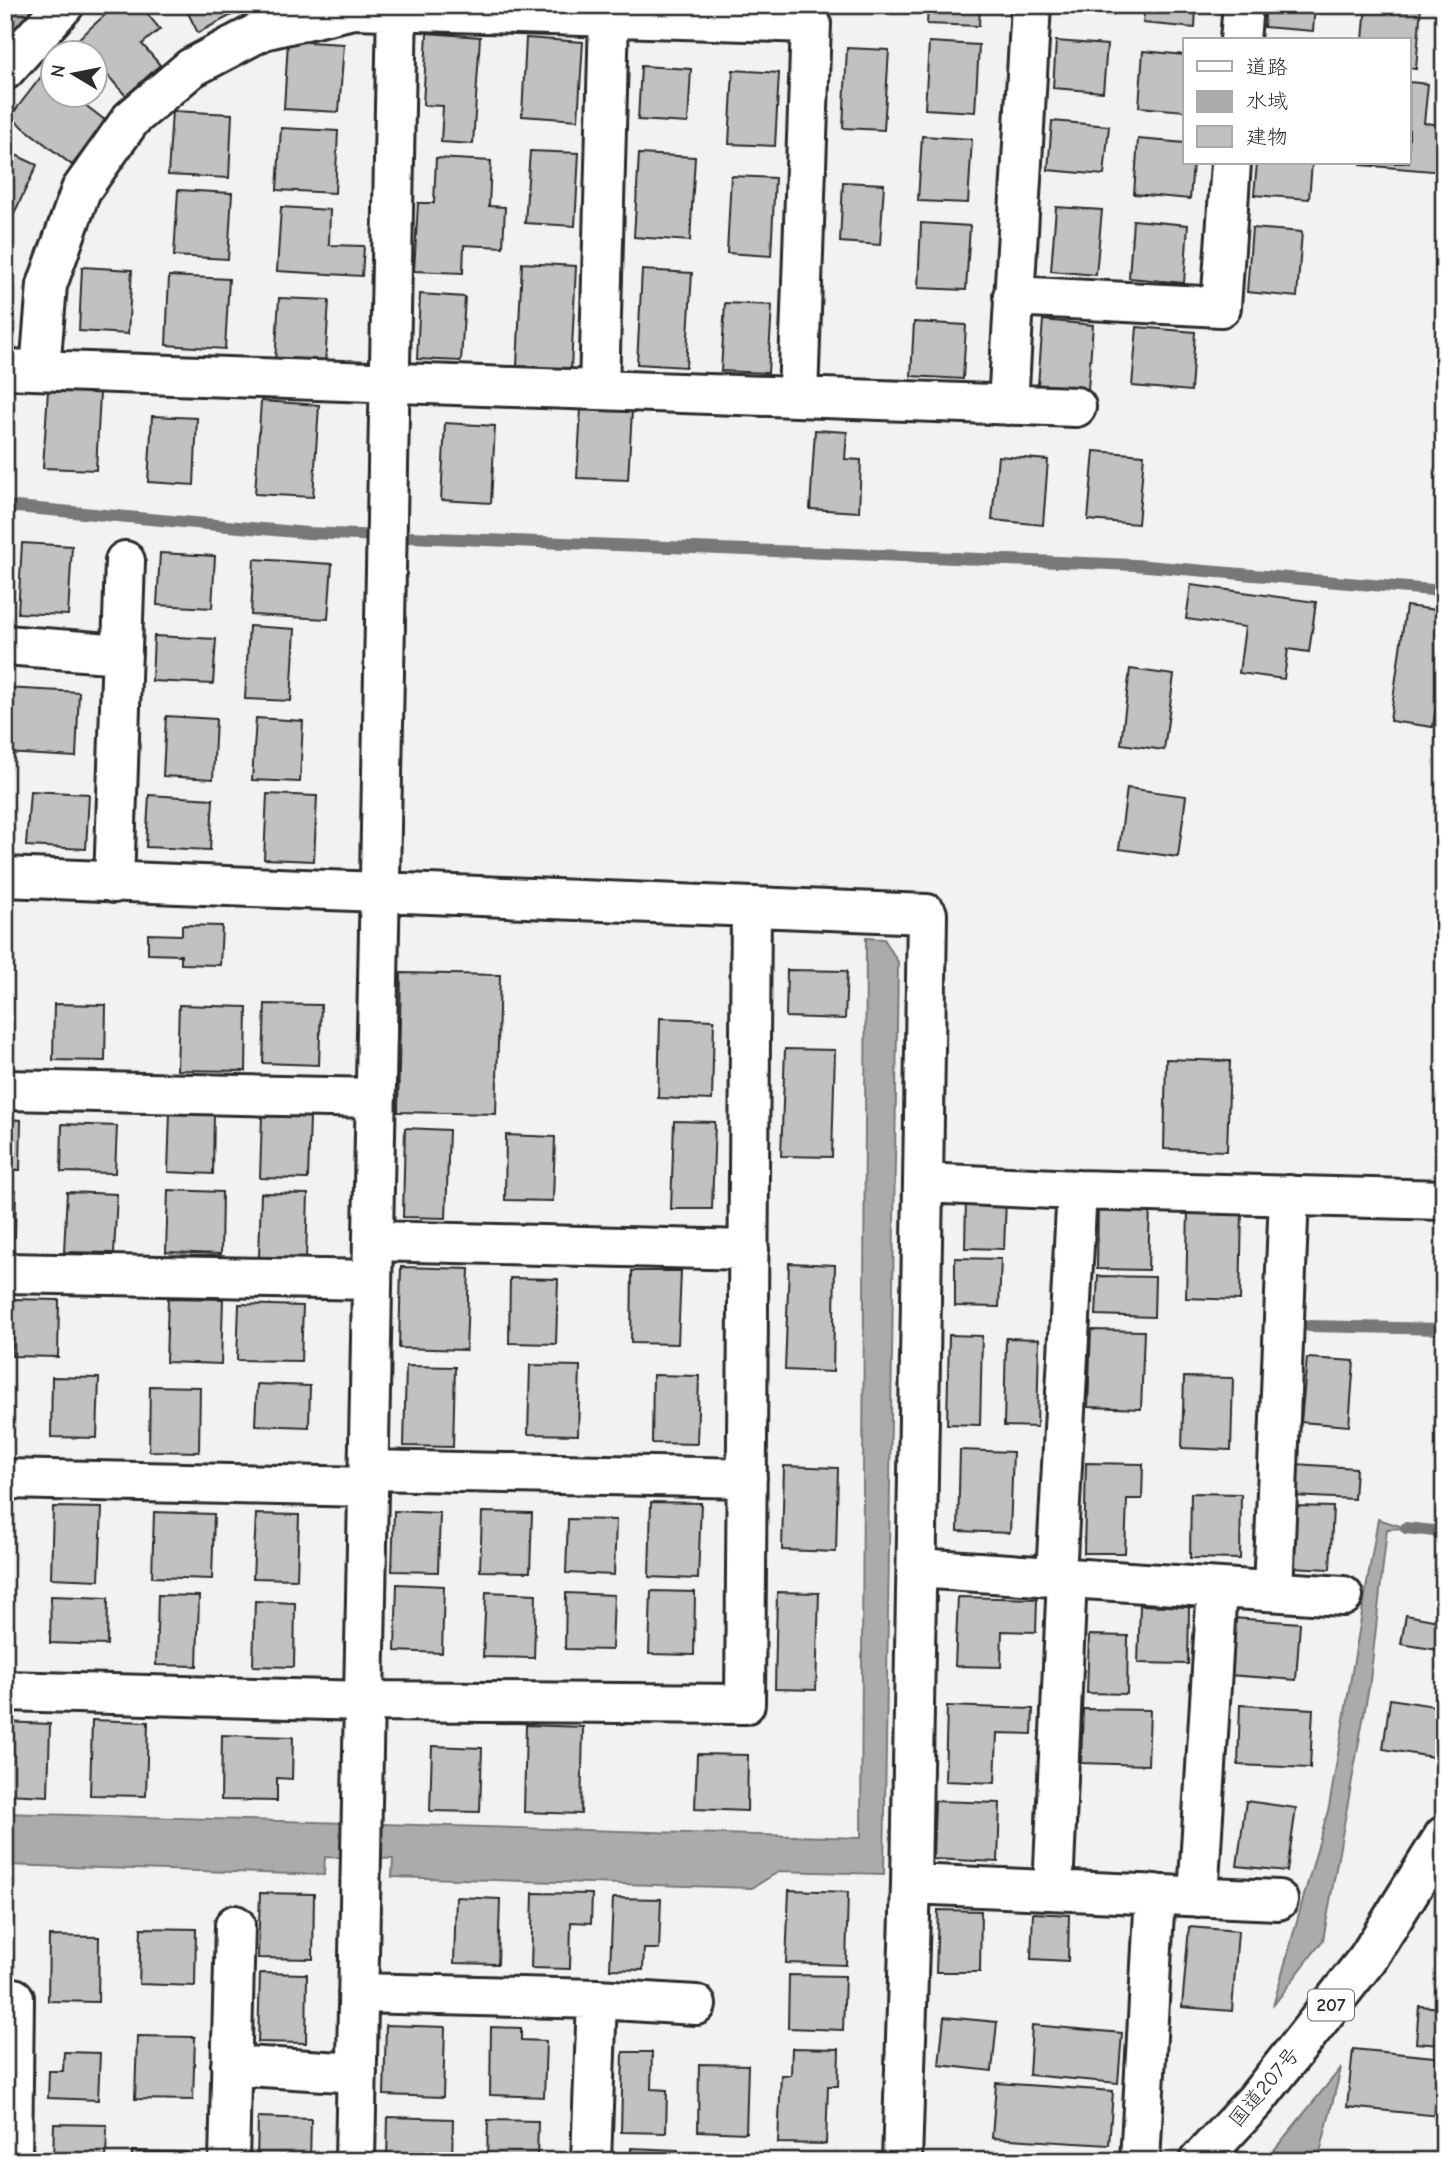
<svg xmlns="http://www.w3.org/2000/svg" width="1449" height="2166" font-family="'Comic Neue','Klee One',sans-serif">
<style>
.water{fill:#ababab;stroke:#787878;stroke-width:2}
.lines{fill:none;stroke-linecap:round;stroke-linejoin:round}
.stream{stroke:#787878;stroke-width:12}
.building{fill:#c1c1c1;stroke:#2b2b2b;stroke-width:2}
.street-casing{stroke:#2b2b2b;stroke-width:44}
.highway-casing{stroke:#2b2b2b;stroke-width:44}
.street{stroke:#fff;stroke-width:38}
.highway{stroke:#fff;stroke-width:38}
.labels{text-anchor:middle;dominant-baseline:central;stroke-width:5;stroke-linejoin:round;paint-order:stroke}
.shield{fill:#fff;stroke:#6b6b6b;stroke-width:2}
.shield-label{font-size:19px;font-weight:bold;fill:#2b2b2b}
.street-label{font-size:21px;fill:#2b2b2b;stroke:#fff}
</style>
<rect width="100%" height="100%" fill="#f2f2f2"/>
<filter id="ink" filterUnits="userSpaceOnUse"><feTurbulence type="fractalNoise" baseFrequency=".0143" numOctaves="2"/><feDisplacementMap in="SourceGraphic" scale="14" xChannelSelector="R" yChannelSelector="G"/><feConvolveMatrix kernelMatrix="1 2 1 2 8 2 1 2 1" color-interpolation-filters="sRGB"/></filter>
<g filter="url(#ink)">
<path class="water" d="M14,5H43L5,49V15Z
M866,938L884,939L898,962L884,1874L780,1871L752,1888L392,1877L393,1859L325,1857L324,1875L5,1865V1813L861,1838Z
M1378,1519L1406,1528L1387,1529L1370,1681L1323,1940L1273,2006L1329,1807Z
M1341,2068L1318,2161H1274V2150Z"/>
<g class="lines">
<path class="stream" d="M5,506L307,533L1135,565L1444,591
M1309,1326L1444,1329
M1406,1528L1444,1532"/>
</g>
<path class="building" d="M116,5H140L160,29L142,44L160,65L126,96L94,60V52H88L77,40Z
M184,5H239L241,10L198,33Z
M928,5H980L979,26L927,24Z
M1055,5H1114L1113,15L1054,10Z
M1145,5H1196L1195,28L1143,23Z
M1266,5H1315L1313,31L1264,27Z
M1366,5H1421L1416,69L1409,68V40H1363Z
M427,33L480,37L473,144L441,142L443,106L423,105Z
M526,38L583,42L578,120L522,116Z
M288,41L344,44L339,112L284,109Z
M1056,41L1107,45L1103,92L1053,88Z
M929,42L979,45L975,112L925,109Z
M847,48L889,50L884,130L843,128Z
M1143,51L1185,55V111L1139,107Z
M641,66L691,69L688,123L638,120Z
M733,70L779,73L775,146L729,144Z
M44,73L52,80V94H71L106,121L72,165L10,117Z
M1409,82L1428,84L1424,123L1444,125V172L1361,165V163H1409Z
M172,111L232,114L229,178L168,175Z
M1052,121L1109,126L1104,175L1048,170Z
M281,128L338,131L335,193L277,190Z
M922,136L972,139L968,203L918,201Z
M1138,139L1185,143V163H1193L1190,199L1134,194Z
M5,150L37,165L5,233Z
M530,151L579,153L575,226L525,223Z
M639,154L695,157L690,241L634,237Z
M436,158L491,161L489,206L505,207L503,247L464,245L463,273L414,271L418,203H434Z
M1257,163H1312L1309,199L1254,195Z
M731,176L775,178L771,256L727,253Z
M843,182L884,184L880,245L840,242Z
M178,190L232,193L228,259L174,256Z
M281,207L330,210L329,245L364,246L362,276L277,271Z
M1056,207L1102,210L1096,275L1051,271Z
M1133,220L1188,225L1184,283L1129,278Z
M921,223L970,226L966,290L918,288Z
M1252,228L1302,232L1297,297L1247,292Z
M522,263L576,266L571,369L517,366Z
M82,267L132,270L128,334L79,331Z
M642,270L692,273L686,367L637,364Z
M169,276L229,279L225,349L166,345Z
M420,294L465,297L461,361L417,359Z
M279,298L329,300L325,365L275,362Z
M725,303L772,305L768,373L721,371Z
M1043,320L1093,325L1088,389L1038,385Z
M914,322L966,325L963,379L911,376Z
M1137,327L1195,332L1191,391L1132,386Z
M48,390L100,393L96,470L43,468Z
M261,401L319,405L313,497L255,494Z
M581,409L632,411L628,480L577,478Z
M152,416L197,418L194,485L148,482Z
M445,423L495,426L491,503L441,500Z
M815,430L847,432L845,459L861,460L859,512L810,509Z
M1094,451L1144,455L1138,524L1088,520Z
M998,456L1048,460L1043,525L992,520Z
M22,543L72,546L68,615L18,613Z
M160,553L215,556L212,608L157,605Z
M254,559L332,564L328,619L251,615Z
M1191,585L1316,602L1309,652L1288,649L1284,679L1239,673L1245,627L1186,619Z
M1406,606L1444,611V646L1433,727L1390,721Z
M249,626L295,629L291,701L245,699Z
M154,636L216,639L213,684L152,681Z
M1130,669L1174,675L1164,750L1121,744Z
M5,688L79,692L76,757L5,753Z
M166,716L216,719L213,779L163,776Z
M256,718L303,721L300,782L252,780Z
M1127,788L1186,796L1178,857L1119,849Z
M30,791L89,794L86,849L26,846Z
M267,794L317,796L314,861L264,859Z
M149,795L213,799L210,850L146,847Z
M182,925L222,926L220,965L181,964V955L148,954V934L182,935Z
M787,970L847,971L845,1019L786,1017Z
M401,973L500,975L496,1114L398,1112Z
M54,1004L106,1005L105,1061L53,1060Z
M265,1004L321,1005L319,1065L263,1063Z
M179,1005L247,1007L246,1071L177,1070Z
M660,1018L714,1020L712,1100L658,1098Z
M785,1049L835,1050L832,1157L781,1156Z
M1166,1059L1230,1061L1227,1151L1164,1149Z
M170,1112L214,1113L213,1174L168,1172Z
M262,1116L310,1117L308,1179L260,1178Z
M5,1119L21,1120L20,1170H5Z
M674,1121L715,1122L712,1209H671Z
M62,1124L117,1126L115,1173L61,1172Z
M405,1128L449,1130L446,1218L403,1217Z
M506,1135L555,1137L553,1201L505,1200Z
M168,1190L222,1192L221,1254L166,1252Z
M5,1191H16L15,1237H5Z
M67,1192L117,1194L114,1253L64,1252Z
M261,1193L308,1194L306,1259L259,1257Z
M966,1197L1006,1199L1004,1249L965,1248Z
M1098,1204L1150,1206L1148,1270L1097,1269Z
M1188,1209L1242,1211L1240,1300L1186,1298Z
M955,1258L1001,1259L999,1307L955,1306Z
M789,1263L835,1265L833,1372L785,1370Z
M401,1267L469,1269L466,1350L399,1348Z
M632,1271H681L678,1344L631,1343Z
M1098,1276L1155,1277L1154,1317L1096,1315Z
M510,1278L558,1279L556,1344L509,1343Z
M168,1298L223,1299L221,1364L166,1362Z
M13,1299L59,1300L58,1357L12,1356Z
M239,1304L303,1306L301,1361L237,1360Z
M1091,1330L1144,1331L1141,1409L1088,1407Z
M949,1335L982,1336L980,1425L947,1424Z
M1006,1338L1039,1339L1037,1427L1004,1426Z
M1307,1358L1354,1361L1349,1426L1301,1422Z
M530,1365L580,1366L578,1435L528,1434Z
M406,1366L455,1367L453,1447L404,1446Z
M653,1375L699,1376L697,1444L652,1443Z
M52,1377L99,1378L97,1438L51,1437Z
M1184,1377L1233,1378L1231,1450L1182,1448Z
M257,1384L310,1386L309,1427L255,1425Z
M150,1386L200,1387L199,1452L149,1451Z
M960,1450L1013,1452L1010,1533L958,1531Z
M1086,1463L1143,1464L1142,1499H1127L1125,1553H1084Z
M1295,1464L1356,1468L1354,1499L1293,1496Z
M784,1466L838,1468L836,1552L782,1550Z
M1191,1493L1241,1494L1240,1559L1190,1558Z
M651,1502L701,1503L698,1579L649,1577Z
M1294,1506L1333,1507L1330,1569L1291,1567Z
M53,1507L102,1508L99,1580L51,1578Z
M394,1511L440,1513L438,1572L392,1571Z
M154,1512L214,1514L212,1579L152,1577Z
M482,1512L532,1513L530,1572L480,1571Z
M256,1514L299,1515L297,1579L253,1578Z
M568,1519L616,1520L614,1575L566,1573Z
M397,1584L444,1586L442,1653L395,1651Z
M651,1591L695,1592L694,1655L649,1654Z
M486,1592L536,1594L534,1658L483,1657Z
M777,1592L819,1593L816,1690L775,1689Z
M566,1593L614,1595L612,1650L565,1649Z
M158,1595L199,1596L197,1666L156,1665Z
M51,1596L108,1598L107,1645L50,1643Z
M958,1597L1037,1599L1036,1632L1002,1631L1001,1667L955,1666Z
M255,1601L295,1603L294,1667L253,1666Z
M1140,1605L1189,1607L1188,1664L1138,1663Z
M1406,1615L1444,1622V1651L1401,1644Z
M1233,1618L1300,1623L1296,1680L1228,1675Z
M1089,1635L1128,1636L1127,1694L1087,1693Z
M1390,1699L1440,1707L1433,1757L1383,1749Z
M1240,1705L1313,1709L1310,1768L1238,1765Z
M947,1706L1033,1709L1032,1734L997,1733L995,1783L945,1781Z
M1083,1709L1150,1710L1148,1765L1081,1763Z
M92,1720L148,1722L146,1796L90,1795Z
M5,1722L50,1724L48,1796L5,1794Z
M526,1725L583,1727L581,1814L524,1812Z
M222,1735L293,1737L292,1779L277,1778V1801L221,1800Z
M432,1746L482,1748L480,1812L430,1811Z
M697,1754L748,1755L747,1811L695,1809Z
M935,1801L1000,1803L998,1862L933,1859Z
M1246,1801L1296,1808L1287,1871L1237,1866Z
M789,1890L848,1892L846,1965L786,1963Z
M260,1893L314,1894L313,1959L258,1958Z
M533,1893L592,1894L591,1923L571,1922L570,1969L531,1968Z
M456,1897L500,1899L498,1964L454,1963Z
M613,1898L661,1899L659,1949H644L643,1970L610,1969Z
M938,1910L981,1911L980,1972H936Z
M1033,1913L1069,1915L1068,1961L1031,1959Z
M1189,1927L1238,1931L1232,2011L1182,2007Z
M141,1928L196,1929L195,1986L139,1984Z
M49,1936L99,1937L98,2002L48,2001Z
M260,1973L307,1974L306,2043L258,2042Z
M789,1975L845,1976L843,2030L788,2028Z
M1419,2006L1443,2008L1440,2045L1416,2043Z
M944,2017L997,2022L992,2071L939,2065Z
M386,2025L445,2027L443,2097L384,2095Z
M1032,2025L1122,2033L1118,2083L1029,2075Z
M491,2027L521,2028V2040L546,2041L544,2097L490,2095Z
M137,2036L195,2037L193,2100L135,2099Z
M792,2048L839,2049L838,2086H828L826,2144L778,2143L781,2075H791Z
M1353,2049L1444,2058L1440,2116L1347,2107Z
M64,2052L100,2053L98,2100L48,2098L49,2071H63Z
M623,2052H652L651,2089L667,2090L666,2133L621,2132Z
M699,2064L748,2065L746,2133L698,2131Z
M996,2083L1113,2091L1109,2145L992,2138Z
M258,2117L311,2119L310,2161H257Z
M388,2117L453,2119L452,2161H387Z
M488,2120L538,2121L537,2161H487Z
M54,2124L107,2125L106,2161H53Z
M631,2148L678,2150V2161H631Z
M132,2151L187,2152V2161H132Z"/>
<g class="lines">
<defs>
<path id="street" d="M1240,40L1243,5
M5,70L64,5
M1013,296L1221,307L1231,163
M5,369L1076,407
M40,370L47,285L81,190L131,119L191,68L263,30L353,9L811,23L798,397
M599,390L609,16
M1008,405L1031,5
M5,645L122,654
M5,877L927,914L923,1183L1077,1190L1444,1200
M114,883L125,561
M5,1090L376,1098
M373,1241L749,1250
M5,1273L372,1280
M369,1470L747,1478
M5,1479L368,1487
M917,1568L1343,1596
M1056,1576L1077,1190
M1273,1591L1289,1195
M5,1691L365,1701L745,1704L751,908
M911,1884L1278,1900
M1053,1890L1067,1577
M1198,1897L1217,1588
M358,1993L597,1999L696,2005
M5,1998H14L12,2161
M231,2065L357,2073
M229,2161L235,1925
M355,2161L397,5
M591,2161L597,1999
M902,2161L911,1884L923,1183
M1140,2161L1155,1894"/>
<path id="highway" d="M1199,2161L1255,2101L1368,1958L1444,1836"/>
</defs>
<use href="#street" class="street-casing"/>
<use href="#highway" class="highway-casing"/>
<use href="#street" class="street"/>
<use href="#highway" class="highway"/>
</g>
</g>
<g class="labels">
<rect class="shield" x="1308" y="1989.5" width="46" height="31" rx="5"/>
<g class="shield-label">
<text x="1331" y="2005">207</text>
</g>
<g class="street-label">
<text transform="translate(1264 2087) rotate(-50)">国道207号</text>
</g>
</g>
<rect width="1449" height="2166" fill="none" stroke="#fff" stroke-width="28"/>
<rect x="14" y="14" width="1421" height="2138" fill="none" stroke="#2b2b2b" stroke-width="2.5" filter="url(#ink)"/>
<rect x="1183" y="38" width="228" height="126" fill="#ffffff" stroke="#aaaaaa" stroke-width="2"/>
<rect x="1197" y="61" width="35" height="10" fill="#ffffff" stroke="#aaaaaa" stroke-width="2"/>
<text x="1246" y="74" font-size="21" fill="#2b2b2b">道路</text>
<rect x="1197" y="91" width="35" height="21" fill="#ababab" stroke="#aaaaaa" stroke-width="2"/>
<text x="1246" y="108" font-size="21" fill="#2b2b2b">水域</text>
<rect x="1197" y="126" width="35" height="21" fill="#c1c1c1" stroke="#aaaaaa" stroke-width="2"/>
<text x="1246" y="144" font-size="21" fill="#2b2b2b">建物</text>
<g transform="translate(74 74) rotate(280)"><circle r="33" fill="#ffffff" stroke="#aaaaaa" stroke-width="2"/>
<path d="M0-5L12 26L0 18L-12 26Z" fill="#2b2b2b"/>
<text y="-10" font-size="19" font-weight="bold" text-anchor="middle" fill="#2b2b2b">N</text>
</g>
</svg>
